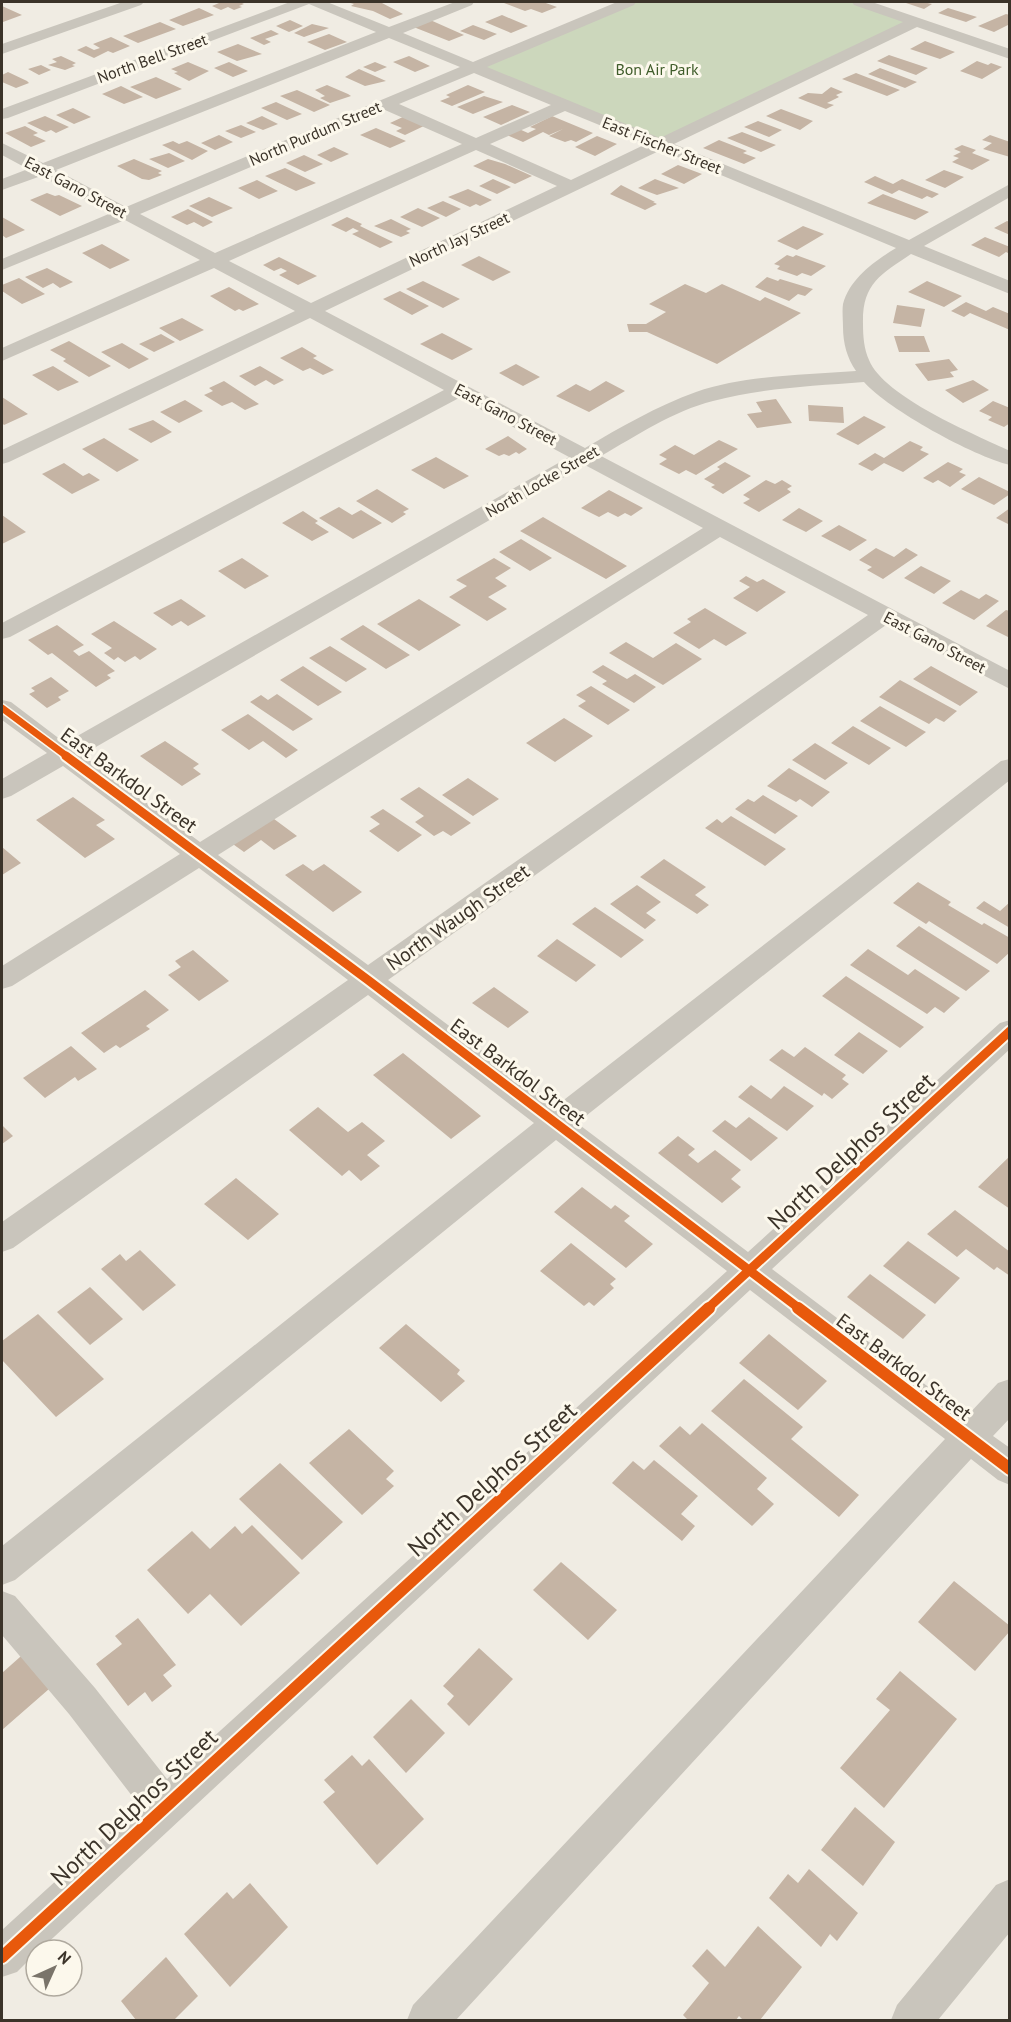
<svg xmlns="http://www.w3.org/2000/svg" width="1011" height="2022" font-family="'PT Sans',sans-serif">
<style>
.green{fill:#ccd7bc}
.building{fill:#c5b4a4}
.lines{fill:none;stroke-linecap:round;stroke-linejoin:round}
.minor{fill:#c9c5bc;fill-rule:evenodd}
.cycleway-far2-casing{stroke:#fcf8ec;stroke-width:10}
.cycleway-far1-casing{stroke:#fcf8ec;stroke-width:13}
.cycleway-casing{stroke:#fcf8ec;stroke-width:16}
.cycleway-far2{stroke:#e8590c;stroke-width:7}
.cycleway-far1{stroke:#e8590c;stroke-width:9}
.cycleway{stroke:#e8590c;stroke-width:12}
.labels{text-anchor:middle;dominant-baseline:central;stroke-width:6;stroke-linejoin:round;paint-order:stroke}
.far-street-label{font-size:16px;fill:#3b3329;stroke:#fcf8ec}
.far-park-label{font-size:16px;fill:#3f5c2a;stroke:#fcf8ec}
.street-label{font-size:20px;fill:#3b3329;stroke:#fcf8ec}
.near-street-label{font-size:24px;fill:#3b3329;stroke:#fcf8ec}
</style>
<rect width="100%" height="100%" fill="#f0ece3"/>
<path class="green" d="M629,2H859L918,21L659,144L473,66Z"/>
<path class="building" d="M216,2H240L244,4L239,6L242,7L234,10L228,7L221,10L212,6L219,3Z
M347,2H380L403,14L390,19L373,11L351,6L354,4Z
M508,2H543L557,7L542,13L531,9L525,11L504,3Z
M903,2H923L932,4L924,9Z
M2,6L22,15L3,22Z
M199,8L214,15L183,26L169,20Z
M948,8L977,17L966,22L938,13Z
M1006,14L1010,15V24L994,32L978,26Z
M502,15L528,26L511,33L485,22Z
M428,19L464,35L449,41L411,26Z
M290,20L303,26L289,32L276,26Z
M160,22L176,29L138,43L123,36Z
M312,24L329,28L304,37L294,33Z
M473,25L497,34L484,40L460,31Z
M271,30L279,34L265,39L271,42L264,45L250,38Z
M329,34L347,42L325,50L307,42Z
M111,37L130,46L113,53L108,51L94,58L77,50L86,46L94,50L100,48L93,44Z
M925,41L955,52L940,59L910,49Z
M238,44L262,54L237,61L217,52Z
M889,55L928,68L916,75L877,61Z
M61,56L76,63L72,65L75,66L65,70L48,65L57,62L52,59Z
M409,56L430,66L415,72L393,62Z
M977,61L988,65L991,63L1002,67L982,79L960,71Z
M188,62L209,71L189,81L174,73L178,72L171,69Z
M229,62L248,71L233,77L214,68Z
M375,62L387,67L375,72L363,67Z
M41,65L51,70L39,75L28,69Z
M880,68L917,82L905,88L868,74Z
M359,69L386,81L365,86L345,77Z
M8,72L27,81L29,83L16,88L2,82V75Z
M856,73L900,90L887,96L842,79Z
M156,77L182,89L156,99L130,87Z
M327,85L348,94L351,96L330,103L320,98L325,96L315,90Z
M468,85L485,92L452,106L440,101L450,97L446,95Z
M121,86L143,97L124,104L102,94Z
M831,87L843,92L836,95L839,97L827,103L834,105L826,109L798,98L808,93L822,94Z
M297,90L330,105L314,112L280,96Z
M484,96L503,102L473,114L457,107Z
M276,102L302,114L287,120L261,108Z
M512,105L530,112L501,125L483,117Z
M73,108L91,117L74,124L56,115Z
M781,109L813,121L800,130L766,116Z
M45,116L69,127L56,133L51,130L46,132L27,123Z
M262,116L278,124L263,130L246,123Z
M405,116L426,125L405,135L396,131L402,128L390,123Z
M552,116L593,133L576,142L571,140L565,142L549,136L563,129L549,135L543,132L523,142L507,135L519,129L528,133L536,129L530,127Z
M758,121L782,130L769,137L744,127Z
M241,125L256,132L241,138L225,131Z
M25,126L38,133L33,135L46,141L31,147L5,133Z
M376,128L406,141L390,148L360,135Z
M742,132L776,145L761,152L727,138Z
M219,135L233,142L215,150L201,143Z
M990,135L1010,142V157L983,149L992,143L982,140Z
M597,136L617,144L595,156L575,147Z
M719,140L747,151L743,153L756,158L744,164L703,148Z
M173,141L179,144L187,141L208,151L192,160L162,145Z
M962,145L976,150L972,153L990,160L972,170L952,162L959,158L953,156L961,152L954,149Z
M334,147L349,154L331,162L317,155Z
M169,153L185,161L168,168L149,159Z
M304,155L323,164L305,172L286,163Z
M134,159L162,171L158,173L162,175L149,180L142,179L117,166Z
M488,159L505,164L532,176L515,184L473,166Z
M678,165L702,174L684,184L661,174Z
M285,168L316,183L296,191L265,176Z
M944,170L964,177L945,188L925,180Z
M875,176L893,184L902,179L939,194L932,198L927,196L922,199L899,190L892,194L864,182Z
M493,179L511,187L497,194L479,186Z
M655,179L679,188L657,195L638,188Z
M257,180L278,191L259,199L238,188Z
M621,185L655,202H653L657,204L645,210L610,194Z
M468,189L492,200L480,206L476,204L470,207L448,197Z
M47,193L55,196L59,195L82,206L60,216L30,200Z
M883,194L929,212L915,220L867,203Z
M209,197L233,208L212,217L189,206Z
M443,201L461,209L446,217L427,208Z
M418,208L440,218L422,227L400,217Z
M188,209L213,222L203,227L194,222L187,225L171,217Z
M2,217L25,230L6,238L2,235Z
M347,217L362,224L360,226L393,242L380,248L352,234L359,231L353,228L346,232L331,225Z
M391,219L411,229L406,231L410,233L401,237L374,226Z
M1007,221L1010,222V235L994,228Z
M803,226L824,234L797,250L777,241Z
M985,237L1010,247V254L1006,252L999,257L971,245Z
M102,244L130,260L110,269L82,253Z
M787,255L793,257L796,255L826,266L811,276L802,273L797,276L777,269L780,266L774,264Z
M479,256L511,272L493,281L461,265Z
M279,257L317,276L298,285L279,275L287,271L281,268L274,271L263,265Z
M47,268L73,282L60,288L53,283L43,288L25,277Z
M767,277L778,281L780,279L813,289L805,296L798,294L789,301L755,287Z
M19,278L45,294L22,304L2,291V285Z
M423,281L460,299L443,308L406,289Z
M927,281L962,296L944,307L908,292Z
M685,284L706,293L722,284L760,301L765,297L801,313L717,364L647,332H629L627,324H646L666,312L649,304Z
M229,287L259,304L243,311L239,309L235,311L210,296Z
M400,291L429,306L412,315L383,299Z
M966,302L986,311L993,307L1010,314V330L970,313L964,317L951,311Z
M897,305L925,309L921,327L893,323Z
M182,318L204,330L180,341L159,328Z
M442,333L473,349L452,360L420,344Z
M161,334L175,342L154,352L139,344Z
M894,336H924L930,352H899Z
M69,341L111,366L89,377L63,361L66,359L50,350Z
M122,343L149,359L129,369L101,352Z
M302,347L317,356L313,358L334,370L323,375L310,368L303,371L280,358Z
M949,359L958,370L950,372L954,377L928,381L915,364Z
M516,364L540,377L523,386L499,373Z
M53,366L79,382L58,391L32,375Z
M260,366L284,380L274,385L266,380L255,386L239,376Z
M973,380L989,390L963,403L945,390Z
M224,381L259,404L245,410L232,402L222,406L204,395L213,391L209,388Z
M606,381L625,391L589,412L556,396L576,384L590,391Z
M2,397L28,414L4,425L2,423Z
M776,399L792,423L757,428L747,414L762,412L756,402Z
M185,400L203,411L179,423L160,412Z
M993,401L1010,408V423L1004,427L988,420L992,417L979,411Z
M808,405L843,407L844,423L809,421Z
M864,416L886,427L858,445L836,434Z
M153,420L172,432L151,443L128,429Z
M508,436L527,449L519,454L516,452L509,456L504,454L499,456L485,449Z
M104,438L139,460L117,472L82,449Z
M719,440L738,449L696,475L686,470L679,474L659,464L667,459L659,455L675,445L694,455Z
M910,441L923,447L920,450L929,454L903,472L884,463L872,471L858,464L875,453L884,458Z
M436,457L469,476L444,489L411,470Z
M725,462L751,476L723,494L711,487L715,485L704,479L720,469L717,467Z
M948,462L963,469L959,472L966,475L950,487L938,480L933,483L923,478Z
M64,463L83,476L89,473L100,480L72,494L42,474Z
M979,477L1010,492V494L994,505L961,489Z
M766,480L775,484L782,480L792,486L787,489L791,492L759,512L743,503L750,499L743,495Z
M377,489L409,509L403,512L406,514L392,523L356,501Z
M609,490L643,508L631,516L625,513L618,517L608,512L599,517L581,508Z
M339,507L352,515L361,510L382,523L353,539L319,518Z
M799,508L823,521L806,532L782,520Z
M1010,508V525L996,518Z
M303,511L318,521L315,523L329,532L312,541L282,523Z
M2,515L26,532L2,544Z
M543,517L627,566L606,579L520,531Z
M839,525L867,540L850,551L821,536Z
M521,539L552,558L530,571L499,552Z
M876,548L894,557L906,548L918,555L883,579L867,570L872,567L859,560Z
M242,558L269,576L245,589L218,571Z
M494,558L511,568L495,578L507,586L488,597L507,609L487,621L449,597L467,586L456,580Z
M921,566L951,581L934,594L904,578Z
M746,576L757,582L763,579L786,592L757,612L733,598L750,587L739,581Z
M961,590L979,599L986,594L999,601L974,620L942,603Z
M181,599L206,616L188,626L181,621L172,626L153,613Z
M419,599L461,625L419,651L377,624Z
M705,608L747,633L726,646L714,639L699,649L673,633L691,622L687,619Z
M1006,610L1010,611L1008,637L986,626Z
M114,621L157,649L140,660L135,656L125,662L118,657L114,660L104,653L112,648L91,634Z
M57,625L84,645L73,651L79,656L89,651L115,671L107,675L111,678L96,687L52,653L48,655L28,640Z
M363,625L410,655L386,669L340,639Z
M626,642L653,658L676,643L702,659L663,685L609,653Z
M330,646L367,669L346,682L309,658Z
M603,665L627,679L635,674L656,687L634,703L602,684L607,681L592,672Z
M303,666L342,692L318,706L280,680Z
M931,666L978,692L960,706L913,679Z
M51,677L69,691L58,697L61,700L47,708L29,694L35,691L31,688Z
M900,680L957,711L944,722L936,718L929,724L879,697Z
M591,686L630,710L608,725L578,706L586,701L576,695Z
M277,694L313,719L293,731L250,702L261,695L268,700Z
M880,706L926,732L906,747L860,721Z
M248,714L298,750L286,758L263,741L249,750L221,730Z
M564,718L593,736L555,762L526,743Z
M853,726L891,748L869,765L831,743Z
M165,741L199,764L193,768L201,774L182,786L140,756Z
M815,743L848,763L825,780L792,760Z
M789,768L830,792L812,807L800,799L796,802L767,786Z
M468,778L499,799L473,816L442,795Z
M419,787L471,823L451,836L443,831L434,836L415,822L424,816L400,799Z
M763,795L798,816L775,834L735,809L748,799L754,802Z
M73,797L105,820L96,825L115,839L85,858L36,820Z
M383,809L422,835L398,852L369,831L380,824L370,817Z
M270,816L297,836L274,850L261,840L244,852L230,842Z
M731,816L786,849L765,866L705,828L717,819L722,823Z
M2,847L21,863L2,875Z
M664,859L706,887L695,895L709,905L697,914L640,877Z
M303,864L313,871L324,864L362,892L333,912L285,875Z
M918,882L951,902L948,905L982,925L984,923L1010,938V952L997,964L929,921L926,924L893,903Z
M637,885L661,902L646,913L656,920L645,929L610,904Z
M984,901L1000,911L1010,902V928L976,908Z
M595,907L644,940L621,958L572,924Z
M919,926L990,971L966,991L896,946Z
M557,939L596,965L576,982L537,956Z
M868,949L908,975L915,969L960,998L944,1013L935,1007L927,1014L850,965Z
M193,950L229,981L199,1001L168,975L181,967L175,961Z
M846,976L924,1027L900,1048L822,996Z
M494,987L529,1012L508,1028L472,1003Z
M145,990L169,1010L146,1026L150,1029L120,1048L116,1045L104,1053L81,1033Z
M859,1032L888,1051L863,1074L834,1055Z
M71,1046L97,1069L78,1081L75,1077L45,1098L23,1078Z
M805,1047L846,1075L842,1079L849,1084L832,1099L824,1093L822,1096L769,1060L782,1049L794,1057Z
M403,1053L481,1116L451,1139L373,1075Z
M751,1085L771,1099L784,1086L814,1106L787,1131L738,1097Z
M318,1107L348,1132L362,1122L385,1141L367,1155L380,1166L361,1181L349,1170L342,1176L289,1130Z
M749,1117L778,1138L751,1161L712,1131L725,1120L736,1128Z
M2,1125L13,1136L2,1144Z
M678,1136L695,1149L688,1155L698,1163L715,1150L741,1170L731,1179L741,1187L722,1203L658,1153Z
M1010,1156V1209L978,1187Z
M236,1178L279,1214L248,1240L204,1204Z
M582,1187L611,1209L615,1205L630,1216L624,1221L653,1244L626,1268L554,1212Z
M955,1210L1010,1252V1276L997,1267L994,1270L966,1249L957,1257L927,1234Z
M908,1241L960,1278L935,1304L883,1266Z
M571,1243L616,1279L610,1284L614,1288L594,1306L589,1302L584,1306L540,1271Z
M140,1250L176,1285L143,1311L101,1269L120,1254L126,1261Z
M870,1274L926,1315L903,1339L847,1297Z
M90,1287L123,1319L90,1345L57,1312Z
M38,1314L104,1379L56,1417L2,1360V1341Z
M406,1324L460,1370L457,1374L465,1381L441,1402L379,1348Z
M769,1334L827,1381L798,1410L739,1363Z
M744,1379L803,1427L791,1439L859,1495L839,1517L711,1411Z
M702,1423L767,1478L757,1489L774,1504L752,1526L659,1446L680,1426L690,1435Z
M349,1429L394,1471L386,1479L394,1486L362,1515L309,1463Z
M654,1460L698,1496L681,1514L695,1526L682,1541L612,1483L633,1461L644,1470Z
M280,1463L343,1522L302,1560L239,1499Z
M252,1525L300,1573L241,1626L210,1594L188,1614L147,1570L192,1531L210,1549L235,1526L242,1534Z
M561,1562L617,1610L588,1640L533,1590Z
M954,1581L1010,1626V1631L975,1671L918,1622Z
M138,1618L176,1665L163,1675L172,1686L152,1702L145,1692L128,1706L96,1664L122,1644L115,1636Z
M479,1648L513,1679L469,1726L447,1704L454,1696L443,1686Z
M29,1649L57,1682L2,1730V1673Z
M900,1671L957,1719L884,1808L840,1768L890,1710L876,1699Z
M411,1699L445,1733L406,1773L373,1737Z
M352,1755L362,1766L369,1759L424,1819L377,1865L323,1802L335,1792L324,1780Z
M855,1807L895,1842L863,1886L821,1850Z
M809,1869L858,1913L837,1941L830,1934L821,1947L769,1898L788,1874L798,1883Z
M250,1883L288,1927L230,1987L184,1934L227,1892L233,1899Z
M758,1926L802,1967L760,2020H743L739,2016L736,2020H688L683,2015L709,1983L692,1966L707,1949L725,1967Z
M166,1957L198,1996L174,2020H136L121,2001Z"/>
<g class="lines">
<path class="minor" d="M123,2H144L141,5L2,54V44Z
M290,2H327L389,27L455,2H474L472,5L403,33L473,62L617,2H636L634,5L487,67L660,138L903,22L854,5L852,2H872L1010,49V59L917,27L674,144L909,240L1010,184V197L924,246L1010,281V294L911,254C880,275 862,284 863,324C863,336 864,349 869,360C884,397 974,434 1010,451V465C973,456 889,410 864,382C813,386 762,388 713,401C673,411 636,436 601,456L1010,671V689L886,625L388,980L556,1106L1001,761L1010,759V780L577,1123L748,1252L1000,1023L1010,1020V1049L772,1269L967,1416L998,1383L1010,1379V1418L993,1436L1010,1448V1485L998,1480L971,1459L456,2020H407L413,2005L945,1439L750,1290L40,1950H36V1953L17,1972L2,1977V1930L139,1805L69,1714L2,1635V1591L15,1596L95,1688L167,1779L727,1271L556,1140L15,1580L2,1585V1546L534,1123L368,995L13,1248L2,1252V1222L348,980L199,868L12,986L2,989V966L180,854L63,766L11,796L2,799V779L47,753L2,720V700L11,702L65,743L569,457L459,398L10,637L2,639V623L444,390L310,318L9,462L2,464V450L295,311L214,268L2,361V348L200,260L125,220L2,270V259L111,213L41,176L2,190V179L28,169L2,155V143L43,163L376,32L309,4L8,118L2,119V109ZM389,38L460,67L126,207L56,170ZM474,73L551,105L476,138L399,104ZM385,110L462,144L215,253L140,214ZM565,111L646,144L571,180L490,144ZM476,150L557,186L311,303L229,261ZM661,150L896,248C875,261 850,278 843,304C842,311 843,320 843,327C843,343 847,358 856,371C804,375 745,375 696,392C657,406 621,427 585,448L325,311ZM585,465L703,528L200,842L82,755ZM720,537L868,615L368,965L218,855Z
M1010,1879V1932L938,2020H891L897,2005L996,1885Z"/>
<defs>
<path id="cycleway-far2" d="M2,708L68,757"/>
<path id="cycleway-far1" d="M66,756L368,980L800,1309
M707,1309L1010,1031"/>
<path id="cycleway" d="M798,1308L1010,1469
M2,1957L709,1308"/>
</defs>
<use href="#cycleway-far2" class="cycleway-far2-casing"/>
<use href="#cycleway-far1" class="cycleway-far1-casing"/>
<use href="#cycleway" class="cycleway-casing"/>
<use href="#cycleway-far2" class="cycleway-far2"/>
<use href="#cycleway-far1" class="cycleway-far1"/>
<use href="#cycleway" class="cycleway"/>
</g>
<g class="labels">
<g class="far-street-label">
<text transform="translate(152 58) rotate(-20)">North Bell Street</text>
<text transform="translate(315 133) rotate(-23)">North Purdum Street</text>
<text transform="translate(662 145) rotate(22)">East Fischer Street</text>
<text transform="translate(76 187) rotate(28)">East Gano Street</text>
<text transform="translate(459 239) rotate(-25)">North Jay Street</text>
<text transform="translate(506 414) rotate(28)">East Gano Street</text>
<text transform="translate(542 481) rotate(-30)">North Locke Street</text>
<text transform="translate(935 642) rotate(28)">East Gano Street</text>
</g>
<g class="far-park-label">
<text x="657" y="69">Bon Air Park</text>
</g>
<g class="street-label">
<text transform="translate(129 780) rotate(36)">East Barkdol Street</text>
<text transform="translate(458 917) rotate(-35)">North Waugh Street</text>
<text transform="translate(518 1072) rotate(37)">East Barkdol Street</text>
<text transform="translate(904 1367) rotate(37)">East Barkdol Street</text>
</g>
<g class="near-street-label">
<text transform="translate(851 1151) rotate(-43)">North Delphos Street</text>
<text transform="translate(492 1479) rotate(-42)">North Delphos Street</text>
<text transform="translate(134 1807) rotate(-43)">North Delphos Street</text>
</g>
</g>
<rect width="1011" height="2022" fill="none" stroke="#3b3329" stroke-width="6"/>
<g transform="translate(54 1968) rotate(45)"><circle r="28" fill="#fcf8ec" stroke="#afa99e" stroke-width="1.5"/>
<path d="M0-4.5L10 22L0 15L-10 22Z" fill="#7a746a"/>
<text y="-9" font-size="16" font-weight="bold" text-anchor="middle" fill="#3b3329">N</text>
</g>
</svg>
